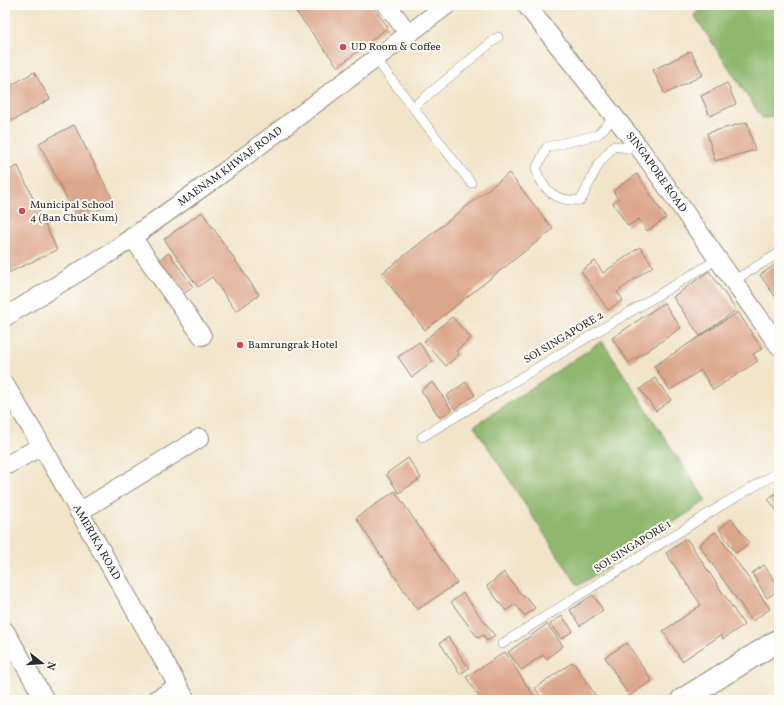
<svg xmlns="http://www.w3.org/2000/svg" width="784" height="705" font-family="Vollkorn,serif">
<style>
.forest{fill:#8fb76e;stroke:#5d714c}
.building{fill:#dca68b}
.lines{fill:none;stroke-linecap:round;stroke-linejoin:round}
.service-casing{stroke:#8e887a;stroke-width:10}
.minor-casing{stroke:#8e887a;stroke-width:20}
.secondary-casing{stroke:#8e887a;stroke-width:24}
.service{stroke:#fff;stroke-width:9}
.minor{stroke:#fff;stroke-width:18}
.secondary{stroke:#fff;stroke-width:22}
.poi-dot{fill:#d1495b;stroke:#fdfcf7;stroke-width:1.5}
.labels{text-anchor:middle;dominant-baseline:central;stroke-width:4;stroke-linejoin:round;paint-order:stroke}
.poi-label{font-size:11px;fill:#2b2b2b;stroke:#fdfcf7;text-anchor:start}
.street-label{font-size:11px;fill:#2b2b2b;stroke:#fdfcf7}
</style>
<rect width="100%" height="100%" fill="#fdfcf7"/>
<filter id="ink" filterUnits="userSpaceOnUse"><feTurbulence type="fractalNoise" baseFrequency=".025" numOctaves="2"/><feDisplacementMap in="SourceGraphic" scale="8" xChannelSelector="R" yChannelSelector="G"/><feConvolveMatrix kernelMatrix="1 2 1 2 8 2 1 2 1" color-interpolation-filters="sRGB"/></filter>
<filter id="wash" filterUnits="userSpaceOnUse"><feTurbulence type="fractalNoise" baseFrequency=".012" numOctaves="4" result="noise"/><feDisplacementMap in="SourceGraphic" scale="16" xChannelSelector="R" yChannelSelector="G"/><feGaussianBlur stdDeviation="0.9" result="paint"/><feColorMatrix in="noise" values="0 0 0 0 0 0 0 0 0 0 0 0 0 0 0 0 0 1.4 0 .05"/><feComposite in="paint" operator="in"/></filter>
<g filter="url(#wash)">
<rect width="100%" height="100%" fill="#f1e4c9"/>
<path class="forest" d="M703,5H779V117L762,118L694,15Z
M602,341L706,501L578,586L474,426Z"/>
<g id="blocks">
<path class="building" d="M299,5H371L388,27L338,67L294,9Z
M691,51L703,75L665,94L653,70Z
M34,72L50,99L5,125V89Z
M727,83L736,104L710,116L701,96Z
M747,122L755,150L715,161L707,133Z
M74,125L114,202L78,221L39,143Z
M18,166L57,250L8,273L5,267V172Z
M509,173L553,229L425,330L381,274Z
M637,174L666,218L647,231L639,219L628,226L613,203L618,199L613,191Z
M202,212L259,295L236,311L212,277L198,287L164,239Z
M640,247L653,266L617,292L623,300L608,310L581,271L595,261L603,273Z
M169,253L193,287L179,297L155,263Z
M779,262V302L760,275Z
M709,271L736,310L700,336L673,297Z
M664,303L681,328L629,363L612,338Z
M738,312L762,349L753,354L758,361L713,390L701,370L670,390L654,366Z
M452,317L471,338L456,351L459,354L446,366L424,341Z
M419,342L433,362L412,377L398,357Z
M655,378L671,400L656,411L640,389Z
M433,382L452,410L440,418L421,390Z
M466,382L475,395L455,409L446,396Z
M408,458L421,478L399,493L386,474Z
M395,491L457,583L417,610L356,518Z
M779,491V514L768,499Z
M732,519L749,543L736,553L719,529Z
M716,532L770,609L752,621L699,545Z
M687,539L744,625L723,639L721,635L682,661L663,631L701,605L666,553Z
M764,565L779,587V590L767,598L752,573Z
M504,572L523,597L525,596L535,608L525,616L515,604L506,611L487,586Z
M463,593L495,636L487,641L483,635L478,638L451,602Z
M593,595L603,610L580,626L570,610Z
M562,616L573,631L561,639L550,624Z
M547,624L563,646L546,659L543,655L521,670L508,652Z
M448,637L469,668L460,674L440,643Z
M627,643L652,681L629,696L605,657Z
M505,652L536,700H481L466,677Z
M573,662L598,699L543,700L535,688Z"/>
</g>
</g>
<g filter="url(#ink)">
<use href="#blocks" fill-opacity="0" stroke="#8e887a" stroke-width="1"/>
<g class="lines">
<defs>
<path id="service" d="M375,58L471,183
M413,107L498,37
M615,117L597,135L547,147L536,169C543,192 557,202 581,200L599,163L614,146L640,150
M733,281L779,253
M422,437L718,259
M502,644L722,505L779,472"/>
<g id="minor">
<path d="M387,5L408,33"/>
<path id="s1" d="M526,5L641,150L779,346"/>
<path d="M132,237L202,336"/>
<path id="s2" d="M5,317L113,251L224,172L447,5"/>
<path id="s3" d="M5,385L42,446L186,700"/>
<path d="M5,466L42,446"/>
<path d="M79,512L200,438"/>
<path d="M5,631L45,700"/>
<path d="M155,700L178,687"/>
</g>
<path id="secondary" d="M682,700L779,640"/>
</defs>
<use href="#service" class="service-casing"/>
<use href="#minor" class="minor-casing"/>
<use href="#secondary" class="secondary-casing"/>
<use href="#service" class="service"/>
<use href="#minor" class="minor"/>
<use href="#secondary" class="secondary"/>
</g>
</g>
<g class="poi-dot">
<circle cx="343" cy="47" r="4"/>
<circle cx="22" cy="211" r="4"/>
<circle cx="240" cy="345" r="4"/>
</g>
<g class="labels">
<g class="poi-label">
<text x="351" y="47">UD Room &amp; Coffee</text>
<text x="30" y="205">Municipal School<tspan x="30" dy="13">4 (Ban Chuk Kum)</tspan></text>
<text x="248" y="345">Bamrungrak Hotel</text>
</g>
<g class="street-label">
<text stroke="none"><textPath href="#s2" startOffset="271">MAENAM KHWAE ROAD</textPath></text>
<text stroke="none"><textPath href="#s1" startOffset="212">SINGAPORE ROAD</textPath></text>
<text transform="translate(564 338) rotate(-31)">SOI SINGAPORE 2</text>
<text stroke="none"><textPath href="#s3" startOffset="182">AMERIKA ROAD</textPath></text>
<text transform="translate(633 547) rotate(-32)">SOI SINGAPORE 1</text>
</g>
</g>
<rect width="784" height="705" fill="none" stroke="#fdfcf7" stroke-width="20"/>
<g transform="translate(42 663) rotate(107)" stroke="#fdfcf7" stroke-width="3" paint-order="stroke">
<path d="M0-3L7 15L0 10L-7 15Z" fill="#2b2b2b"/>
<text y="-6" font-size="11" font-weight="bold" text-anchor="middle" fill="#2b2b2b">N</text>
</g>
</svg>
